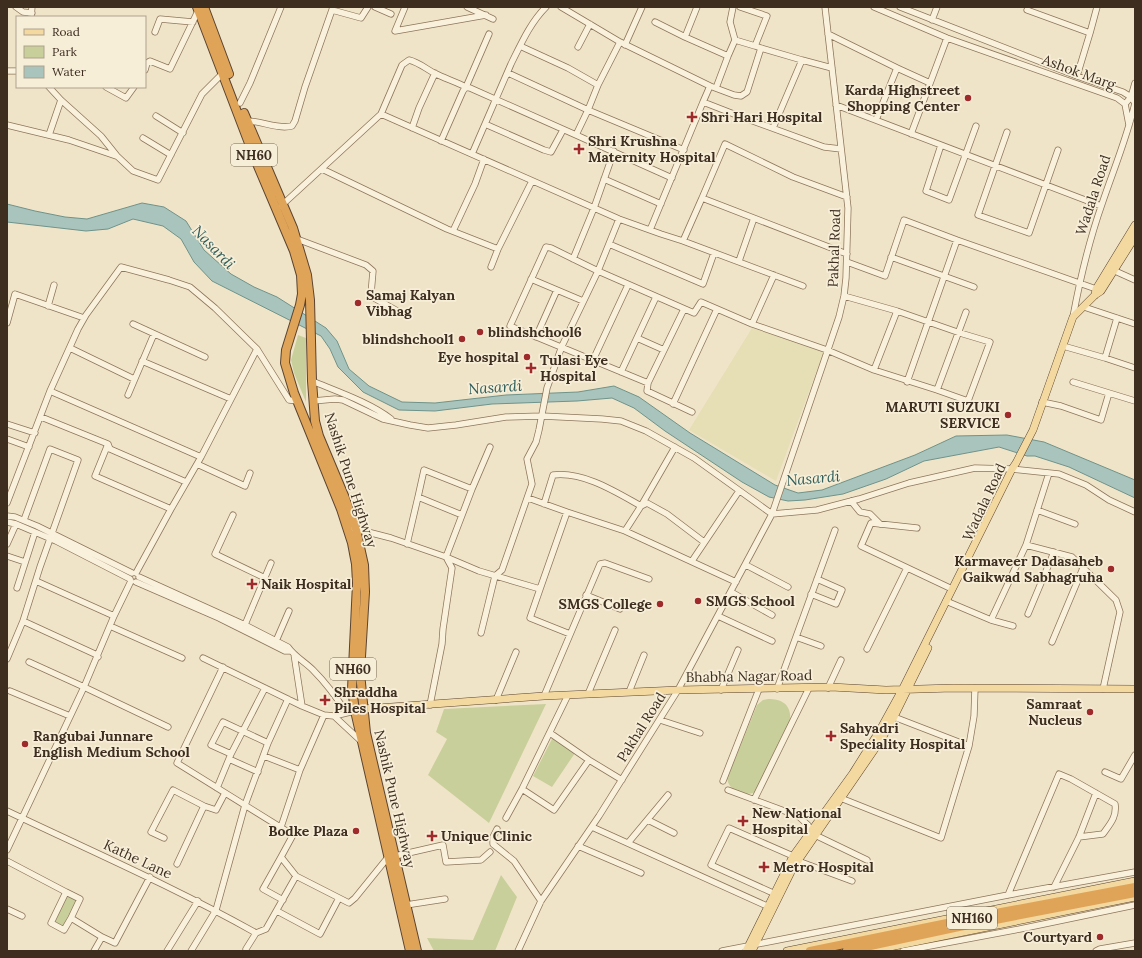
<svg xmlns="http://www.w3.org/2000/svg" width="1142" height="958" font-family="Lora,serif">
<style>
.farmland{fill:#e6deb5}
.green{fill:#c9cf9b}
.water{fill:#a9c4bc;stroke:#6f938a}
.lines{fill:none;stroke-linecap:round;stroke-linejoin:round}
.minor-casing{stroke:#8d765c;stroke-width:7}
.major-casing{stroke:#5b4430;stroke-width:8}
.highway-casing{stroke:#5b4430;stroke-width:10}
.minor{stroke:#faf1dc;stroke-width:5.5}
.major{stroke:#f3d9a0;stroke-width:7}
.highway{stroke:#e0a458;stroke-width:8}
.poi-dot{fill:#9e2a2b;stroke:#f7eed8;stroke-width:1.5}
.labels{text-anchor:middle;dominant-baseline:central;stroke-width:3.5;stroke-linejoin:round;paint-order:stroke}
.shield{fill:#f7eed8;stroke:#756857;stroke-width:1}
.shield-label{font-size:13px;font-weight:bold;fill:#3d2e20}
.street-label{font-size:14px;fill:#3d2e20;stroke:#f7eed8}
.poi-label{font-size:14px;font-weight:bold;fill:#3d2e20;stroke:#f7eed8;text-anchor:start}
.water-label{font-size:15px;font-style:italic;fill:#2f5d5a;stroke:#f7eed8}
</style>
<rect width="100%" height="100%" fill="#f0e4c8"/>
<path class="farmland" d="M752,328L824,351L776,481L689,430Z"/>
<path class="green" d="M298,335L306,338V402L294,373L291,360Z
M768,699C783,699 792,705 790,722L756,792C744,797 730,792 727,779L757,705L763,700Z
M546,704L489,823L428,775L447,739L436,732L444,709Z
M553,737L575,753L552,787L533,776Z
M501,875L517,897L495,951H434L427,938L473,940Z
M67,896L76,900L63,926L54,922Z"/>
<path class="water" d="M142,203L164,207L186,221L204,250L231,274L254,287L277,297L326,328L337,341L349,369L369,386L402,402L435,403L506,395L578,392L614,386L639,397L690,433L775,485L798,493L822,490L915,455L956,436L1007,435L1044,442L1135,480V498L1069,467L1035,456H1027L999,447L924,461L886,479L843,494L805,500L788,501L769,497L742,482L665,431L634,408L612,398L577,401L492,404L435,411L399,410L363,392L338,367L330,349L321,336L212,281L194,262L181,239L163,226L133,219L108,229L86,231L7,222V204L35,211L65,217L87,219Z"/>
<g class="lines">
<defs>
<path id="minor" d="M16,7L23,12L32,13
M375,7L391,14
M405,7L395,31L486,15
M467,7L493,19
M561,7L620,42L710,86
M697,7L685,37L728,56L716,88
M733,7L730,22L735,40
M740,7L767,16L755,46L761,48
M874,7L947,38L1117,98L1125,104L1129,125
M900,7L1077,76L1123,92L1131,97L1135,103C1127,138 1113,171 1102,204C1089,241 1080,279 1073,317
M332,10L361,18L368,7
M1027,10L1090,33L1077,76
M31,17L32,7
M932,20L937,7
M655,22L685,37
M155,32L160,19L193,22
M1090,33L1097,7
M828,34L897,68L876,120
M625,45L642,7
M520,46L568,68L598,85
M578,47L590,24
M728,56L735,40L755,46
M897,68L930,83
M145,70L147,63L150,61L170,69L198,11
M7,71H17
M508,73L588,110L598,85L620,42
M49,87L61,100L101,136L117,156L133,171L158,180L202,94L223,73
M106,87L126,98L134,87
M703,102L710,86L734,95L741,96L747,92L761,48L802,60
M240,103L250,83L281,7
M1125,104L1131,97L1135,83
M836,105L1101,206
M381,114L402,65L409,60C418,62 425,68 434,73C444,78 456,82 466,87L489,34
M156,116L183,133
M245,121C260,120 278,130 292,126L295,121L305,87L333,7
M485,124L544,150L551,152L563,130
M7,125L69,140L116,156
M412,128L419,108L435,73
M773,128L802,60L832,68
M1007,132L978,215L1029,233L1058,150
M911,134L947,38
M49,135L61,100
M143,138L171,155
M441,141L463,91L466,87L470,88L576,135
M941,145L926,191L949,200L976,126
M472,154C485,124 498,94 511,64C521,44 530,23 546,7
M322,169L447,229L498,249
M672,178L576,135L588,110L684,150
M604,179L661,204
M702,198L725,144L793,177L847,197
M281,206L381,114L619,219L661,234L683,241L803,286
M650,230L703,102L739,116L824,147L841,149
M453,231L475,184L484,159
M297,239L366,265L373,271L371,294L374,298L403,314
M683,241L702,198L847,254
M609,244L703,284L714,253
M891,257L974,287
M573,259L594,208L614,151
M739,261L754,218
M847,262L885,276L904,220L957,240
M491,267L498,249L532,181
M1115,271L1135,280
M531,279L583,301
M48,306L54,285
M1084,307L1135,324
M1117,318L1105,358L1135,368
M7,323L15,294L84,318
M133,324L205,357
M752,324L774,275
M536,337L557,290
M637,338L664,350
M1063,346L1105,358
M70,348L134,379
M593,360L628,285
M142,361L231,399
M874,370L897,311
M621,372L656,297
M312,381C336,391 371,403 391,419
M907,382L957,240L1099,290
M1073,382L1135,401
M648,383L684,309
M937,390L966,312
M128,395L154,334
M313,401L335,399L343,400L383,419L410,425L428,428L456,425L506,417L542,416L602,419L621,421L646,431L694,458L772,514L817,510L859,499L909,483L975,468L1012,469L1059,474L1086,485L1109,500L1135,512
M1042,402L1061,406L1101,420L1109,393
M673,404L717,309
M692,412L647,391L648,383L510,326L546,247L551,248L598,271L694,313L701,302L752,324L827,350L874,370L937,390L968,401L990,342L960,333L897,311L844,296
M41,417L108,444L110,449L186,482
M7,424L35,433
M7,439L29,447
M108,444L95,476L171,509
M490,447L472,489L446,557L479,571L540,589L567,512L625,531L736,582
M201,457L257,349
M197,464L245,486L250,473
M1049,473L1026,545L1072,557L1116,600L1120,612L1103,689
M418,497L424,470L472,489
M528,498L567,512
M851,501L860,512L870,514L880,524
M7,503L50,391
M544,504L553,475C583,471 616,492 641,506L675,447
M1037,510L1075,524
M233,515L215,554L265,578
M7,516L15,517L37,526L132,573
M7,522L16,524L56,541L130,579
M917,528L871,523L861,546L952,589
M347,529H356L391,538L446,557L452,568L443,629L442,644L430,705
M625,531L641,506L647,503L667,514L704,542
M7,544L16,524
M407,544L418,497L462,515
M7,556L25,562
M692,561L739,491
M746,565L788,587
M136,573L171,509L201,457L50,391L78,329L86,315L121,267L169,280L190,287L215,308L257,349L289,400L298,401
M139,577L245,625L288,647C294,656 305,662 313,670C326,683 337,698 346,712
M36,581L114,616
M131,581L114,616L84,687L168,727
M136,582L219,618L285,651H291
M17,588L35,532
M540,589L530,618L570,634
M731,592L772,615
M811,594L836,604L842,590L817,579
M586,595L620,609
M946,601L991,620L1026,545
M1028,614L1054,552
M718,616L772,641
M991,620L1013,626
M23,621L40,567L78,460L50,449L24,520
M110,626L182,658
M244,627L271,563
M481,633L495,576L502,570L532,484L527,459L536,442L539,430L547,388L562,346L598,271L619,219
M796,637L821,646
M276,641L289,611
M1052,642L1083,568
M867,649L907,568
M294,654L302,706
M203,658L302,706L324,715L334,716L363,709
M7,659L23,621L97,655L98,657
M223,667L177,763L293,835L281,857
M828,688L841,660
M777,689L835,530
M721,690L738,650
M10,691L70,716
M629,692L644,655
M588,694L615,630
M544,696L600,564L605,563L649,579
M496,700L516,652
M334,716L362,742
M894,717L969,746
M660,720L700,733
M550,733L589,760L622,780
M231,754L265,688
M264,756L300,770
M229,759L258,772
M1105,772L1121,779L1135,755
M723,781L759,689
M217,788L231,754L211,745L223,722L268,743
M522,789L554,810L589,760
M728,790L798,816L808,825L810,832
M838,797L941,838L969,746L974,716L975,688
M754,800L809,688
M204,806L216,810L225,793
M7,811C91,851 174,887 256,933
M506,818L522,789L568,695
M648,820L674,833
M281,827L300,770L324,715
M592,827L767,906
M497,829L493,837V844L514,861L541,901
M815,835L867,860
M164,838L151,832L173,790L204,806L177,864
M628,843L668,795
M578,846L641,873
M7,850L84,687L29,662
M395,856L443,845L446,862L481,860L490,852
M7,861L66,892
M798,861L852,881
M1054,887L1079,837L1096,793
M773,893L711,865L729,828L793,856
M1008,895L1059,774L1071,779L1115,804C1117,817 1110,824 1103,834L1079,837
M283,900L263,889L281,857L296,876
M406,905L445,899
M7,909L22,916
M277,911L320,934L339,898
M71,918L80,899L66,892L51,923L64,930L71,918L102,937
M246,949L256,933L266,929L296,876L349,903L355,898L389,856
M94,951L102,937L115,943L150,877
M167,951L198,901
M191,951L216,910L245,805L268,743L288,699
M518,951L541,901L599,816L678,690L772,514L839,317L844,296L846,278L848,208L825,7
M722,951L1008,895L1135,872
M903,951L1020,929L1135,905
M1096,951L1100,949L1135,943"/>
<path id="major" d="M1095,295L1096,289L1135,225
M363,709L544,696L678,690L831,687L886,690L953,688L1135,689
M746,951L793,856L853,773L880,730L902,690L1012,469L1016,463L1033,430L1073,317L1095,295L1101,291L1135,237
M752,951L793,868L881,740L894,717L928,648
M787,951L1135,881
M870,951L1135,897"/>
<path id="highway" d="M197,7L255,159L294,251L301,275L302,294L300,305L286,350L285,363L294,393L341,509L352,543L356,564L357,583L352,689L355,711L410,951
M204,7L229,74
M244,113L293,228L307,275L310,300L312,381L315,421L319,436L345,498L356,529L364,565L365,592L360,673L366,733L417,951
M810,951L996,913L1135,887
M847,951L959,927L1135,893"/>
</defs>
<use href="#minor" class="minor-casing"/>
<use href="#major" class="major-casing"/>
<use href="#highway" class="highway-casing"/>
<use href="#minor" class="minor"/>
<use href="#major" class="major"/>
<use href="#highway" class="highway"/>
</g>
<g class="poi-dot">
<circle cx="968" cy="98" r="4"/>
<path d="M690 111h4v4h4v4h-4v4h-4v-4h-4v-4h4z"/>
<path d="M577 143h4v4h4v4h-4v4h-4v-4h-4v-4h4z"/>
<circle cx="358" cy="303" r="4"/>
<circle cx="480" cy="332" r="4"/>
<circle cx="462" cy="339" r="4"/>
<circle cx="527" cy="357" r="4"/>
<path d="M529 362h4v4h4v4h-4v4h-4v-4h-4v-4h4z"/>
<circle cx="1008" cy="415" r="4"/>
<circle cx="1111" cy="569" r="4"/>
<path d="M250 578h4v4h4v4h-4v4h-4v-4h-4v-4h4z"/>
<circle cx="698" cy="601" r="4"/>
<circle cx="660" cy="604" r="4"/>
<path d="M323 694h4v4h4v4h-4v4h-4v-4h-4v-4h4z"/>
<circle cx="1090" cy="712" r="4"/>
<path d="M829 730h4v4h4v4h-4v4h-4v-4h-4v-4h4z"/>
<circle cx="25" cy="744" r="4"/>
<path d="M741 815h4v4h4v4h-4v4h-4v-4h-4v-4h4z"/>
<circle cx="356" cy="831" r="4"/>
<path d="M430 830h4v4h4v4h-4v4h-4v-4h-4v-4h4z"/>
<path d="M762 861h4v4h4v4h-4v4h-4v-4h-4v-4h4z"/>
<circle cx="1100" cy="937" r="4"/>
</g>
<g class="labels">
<g class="shield">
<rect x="231" y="144" width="46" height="22" rx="3"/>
<rect x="330" y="658" width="46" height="22" rx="3"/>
<rect x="947" y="907" width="50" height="22" rx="3"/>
</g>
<g class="shield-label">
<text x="254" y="155">NH60</text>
<text x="353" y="669">NH60</text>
<text x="972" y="918">NH160</text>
</g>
<g class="street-label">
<text transform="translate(1079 72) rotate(20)">Ashok Marg</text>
<text transform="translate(1093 195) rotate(-72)">Wadala Road</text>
<text transform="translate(834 248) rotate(-88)">Pakhal Road</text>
<text transform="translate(351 480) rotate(72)">Nashik Pune Highway</text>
<text transform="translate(984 502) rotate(-65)">Wadala Road</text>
<text transform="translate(749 676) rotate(-1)">Bhabha Nagar Road</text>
<text transform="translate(641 727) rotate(-58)">Pakhal Road</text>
<text transform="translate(395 799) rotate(77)">Nashik Pune Highway</text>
<text transform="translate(138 859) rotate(25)">Kathe Lane</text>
</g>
<g class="poi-label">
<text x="960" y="90" text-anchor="end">Karda Highstreet<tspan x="960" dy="16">Shopping Center</tspan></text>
<text x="701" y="117">Shri Hari Hospital</text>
<text x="588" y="141">Shri Krushna<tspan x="588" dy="16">Maternity Hospital</tspan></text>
<text x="366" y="295">Samaj Kalyan<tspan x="366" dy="16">Vibhag</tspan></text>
<text x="488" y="332">blindshchool6</text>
<text x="454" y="339" text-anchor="end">blindshchool1</text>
<text x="519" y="357" text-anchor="end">Eye hospital</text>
<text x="540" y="360">Tulasi Eye<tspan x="540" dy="16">Hospital</tspan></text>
<text x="1000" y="407" text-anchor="end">MARUTI SUZUKI<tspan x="1000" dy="16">SERVICE</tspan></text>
<text x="1103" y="561" text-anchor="end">Karmaveer Dadasaheb<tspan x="1103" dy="16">Gaikwad Sabhagruha</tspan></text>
<text x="261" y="584">Naik Hospital</text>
<text x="706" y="601">SMGS School</text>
<text x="652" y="604" text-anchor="end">SMGS College</text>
<text x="334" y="692">Shraddha<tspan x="334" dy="16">Piles Hospital</tspan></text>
<text x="1082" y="704" text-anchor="end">Samraat<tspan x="1082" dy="16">Nucleus</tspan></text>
<text x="840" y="728">Sahyadri<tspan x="840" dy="16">Speciality Hospital</tspan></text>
<text x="33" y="736">Rangubai Junnare<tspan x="33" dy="16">English Medium School</tspan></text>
<text x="752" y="813">New National<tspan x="752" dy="16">Hospital</tspan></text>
<text x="348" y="831" text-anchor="end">Bodke Plaza</text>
<text x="441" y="836">Unique Clinic</text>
<text x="773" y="867">Metro Hospital</text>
<text x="1092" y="937" text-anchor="end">Courtyard</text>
</g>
<g class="water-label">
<text transform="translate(214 247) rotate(46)">Nasardi</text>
<text transform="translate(495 387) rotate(-4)">Nasardi</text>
<text transform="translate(813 478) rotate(-5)">Nasardi</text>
</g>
</g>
<rect width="1142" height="958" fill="none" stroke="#3d2e20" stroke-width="16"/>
<rect x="16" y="16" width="130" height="72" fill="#f7eed8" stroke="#ada18e"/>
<rect x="24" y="29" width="20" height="6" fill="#f3d9a0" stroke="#ada18e"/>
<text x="52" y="36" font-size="12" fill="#3d2e20">Road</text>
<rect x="24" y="46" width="20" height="12" fill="#c9cf9b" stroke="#ada18e"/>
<text x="52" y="56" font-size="12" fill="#3d2e20">Park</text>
<rect x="24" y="66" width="20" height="12" fill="#a9c4bc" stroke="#ada18e"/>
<text x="52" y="76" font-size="12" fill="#3d2e20">Water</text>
</svg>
